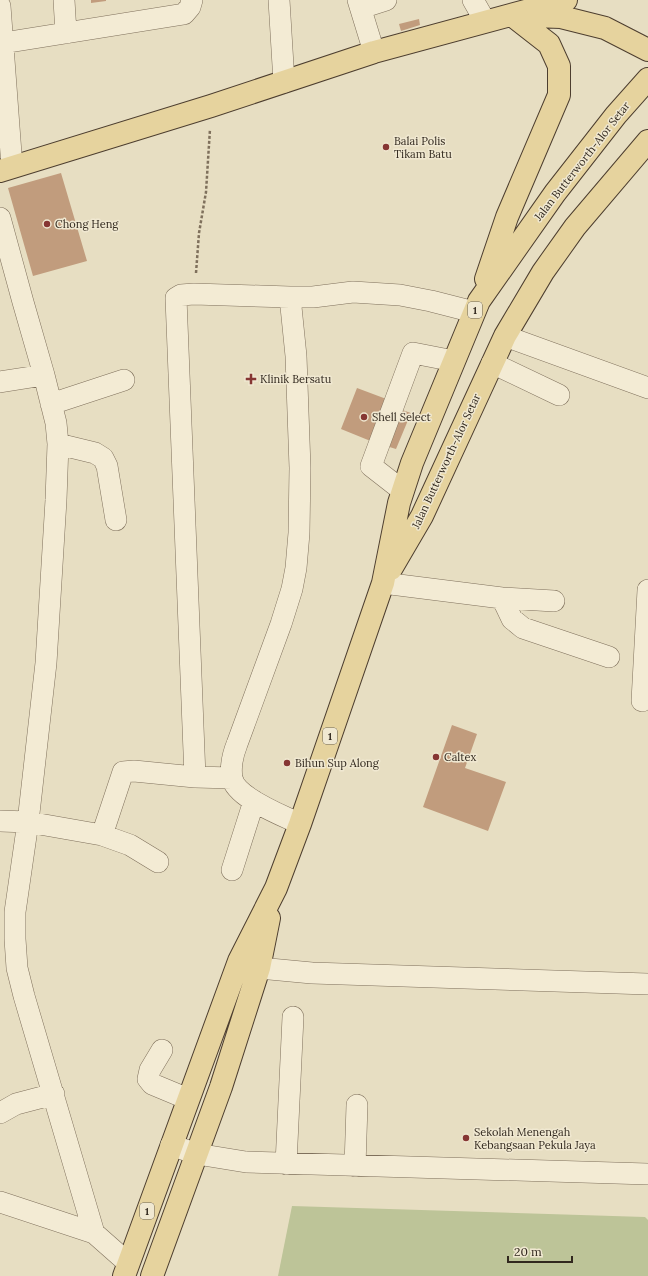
<svg xmlns="http://www.w3.org/2000/svg" width="648" height="1276" font-family="Lora,serif">
<style>
.green{fill:#bdc498}
.building{fill:#c19c7d}
.lines{fill:none;stroke-linecap:round;stroke-linejoin:round}
.minor-casing{stroke:#7f705c;stroke-width:22}
.major-casing{stroke:#4d3e2f;stroke-width:24}
.path{stroke:#7f705c;stroke-width:2.5;stroke-dasharray:3 2;stroke-linecap:butt}
.minor{stroke:#f3ebd4;stroke-width:21}
.major{stroke:#e6d39e;stroke-width:22}
.poi-dot{fill:#863633;stroke:#f0e8d1;stroke-width:1.5}
.labels{text-anchor:middle;dominant-baseline:central;stroke-width:3;stroke-linejoin:round;paint-order:stroke}
.shield{fill:#f0e8d1;stroke:#6a6254;stroke-width:1}
.shield-label{font-size:10px;font-weight:bold;fill:#31281e}
.poi-label{font-size:11px;fill:#31281e;stroke:#f0e8d1;text-anchor:start}
.street-label{font-size:11px;fill:#31281e;stroke:#f0e8d1}
</style>
<rect width="100%" height="100%" fill="#e7dec2"/>
<path class="green" d="M292,1206L645,1217L648,1220V1276H278Z"/>
<path class="building" d="M91,0H106V1L91,3Z
M419,19L420,25L401,31L399,24Z
M61,173L87,261L33,276L8,188Z
M357,388L389,400L387,405L411,413L396,449L373,442L341,429Z
M452,725L477,734L465,768L506,782L488,831L423,807Z"/>
<g class="lines">
<defs>
<path id="minor" d="M64,0L66,33
M279,0L284,82
M358,0L374,52
M473,0L485,21
M0,6L12,167
M361,8L386,0
M3,43L184,14L190,7L192,0
M0,218L23,302L44,375L56,423L58,444L56,500L46,663L28,822L15,912V939L17,968L24,996L94,1233
M290,297L296,356L300,468L299,533L296,568L292,589L281,624L237,744C233,754 230,766 232,778C236,798 282,815 300,824
M505,336L648,388
M492,363L559,395
M0,382L44,375
M51,404L124,380
M58,444L95,453L103,458L107,466L116,520
M403,491L371,466L413,353L454,361
M383,583L502,598L554,601
M502,598L512,619L523,628L609,657
M642,701L648,590
M195,777L176,298L181,295L194,294L290,297H313L353,292L400,295L431,301L474,312
M0,821L28,822L102,835L130,845L158,862
M102,835L123,772L134,771L195,777L232,778
M232,870L254,801
M259,968L312,973L648,984
M162,1050L150,1070L148,1079L152,1084L188,1099
M0,1113L16,1104L54,1094
M171,1145L197,1154L246,1162L648,1174
M286,1164L293,1017
M355,1166L357,1105
M0,1202L94,1233L128,1263"/>
<path id="major" d="M532,16L561,17L605,28L648,50
M0,171L211,106L374,52L566,0
M486,279L507,217L559,95V66L549,44L513,16
M391,569L422,516L505,336L543,272L575,227L648,141
M124,1276L239,961L276,888L300,824L383,583L399,503L412,463L479,301L555,193L616,115L648,79
M152,1276L221,1087L259,968L269,918"/>
</defs>
<use href="#minor" class="minor-casing"/>
<use href="#major" class="major-casing"/>
<path class="path" d="M196,273L199,233L206,192L210,129"/>
<use href="#minor" class="minor"/>
<use href="#major" class="major"/>
</g>
<g class="poi-dot">
<circle cx="386" cy="147" r="4"/>
<circle cx="47" cy="224" r="4"/>
<path d="M249 373h4v4h4v4h-4v4h-4v-4h-4v-4h4z"/>
<circle cx="364" cy="417" r="4"/>
<circle cx="436" cy="757" r="4"/>
<circle cx="287" cy="763" r="4"/>
<circle cx="466" cy="1138" r="4"/>
</g>
<g class="labels">
<g class="shield">
<rect x="468" y="302" width="14" height="16" rx="3"/>
<rect x="323" y="728" width="14" height="16" rx="3"/>
<rect x="140" y="1203" width="14" height="16" rx="3"/>
</g>
<g class="shield-label">
<text x="475" y="310">1</text>
<text x="330" y="736">1</text>
<text x="147" y="1211">1</text>
</g>
<g class="poi-label">
<text x="394" y="141">Balai Polis<tspan x="394" dy="13">Tikam Batu</tspan></text>
<text x="55" y="224">Chong Heng</text>
<text x="260" y="379">Klinik Bersatu</text>
<text x="372" y="417">Shell Select</text>
<text x="444" y="757">Caltex</text>
<text x="295" y="763">Bihun Sup Along</text>
<text x="474" y="1132">Sekolah Menengah<tspan x="474" dy="13">Kebangsaan Pekula Jaya</tspan></text>
</g>
<g class="street-label">
<text transform="translate(582 161) rotate(-52)">Jalan Butterworth-Alor Setar</text>
<text transform="translate(446 461) rotate(-65)">Jalan Butterworth-Alor Setar</text>
</g>
</g>
<path d="M508 1256v6h64v-6" fill="none" stroke="#31281e" stroke-width="2"/>
<text x="514" y="1256" font-size="12" fill="#31281e" stroke="#f0e8d1" stroke-width="3" paint-order="stroke">20 m</text>
</svg>
